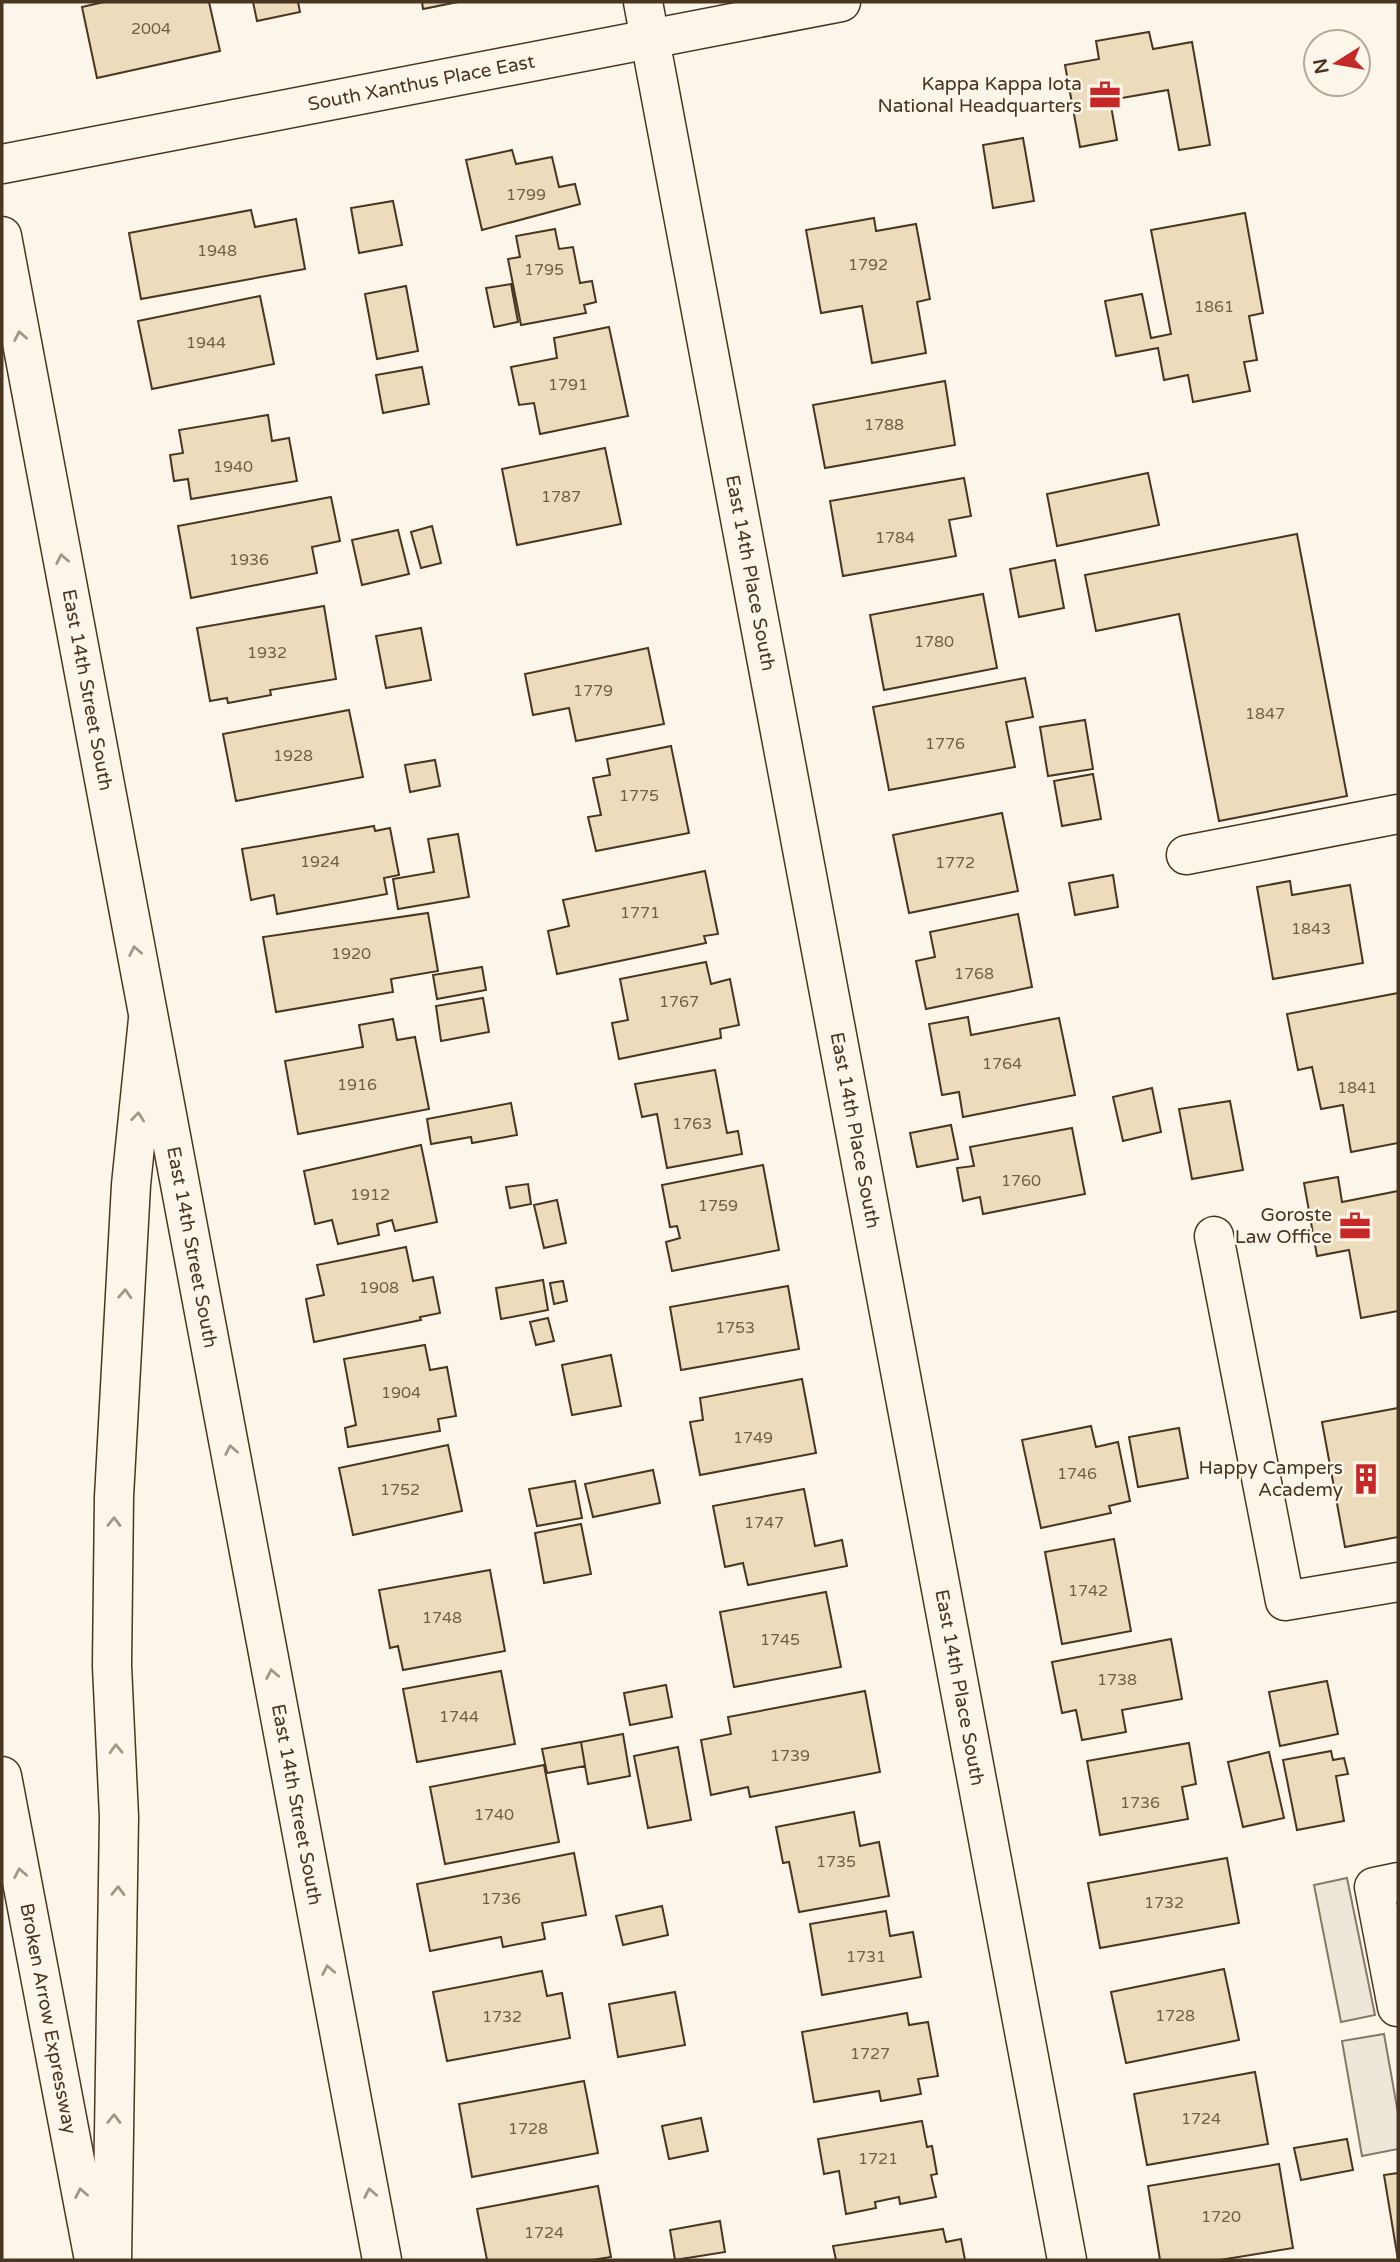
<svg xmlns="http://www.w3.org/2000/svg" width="1400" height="2262" font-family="'Varela Round',sans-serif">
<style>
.parking{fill:#ede7d9;stroke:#887966;stroke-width:2}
.building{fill:#ecdcbc;stroke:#4a3520;stroke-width:2}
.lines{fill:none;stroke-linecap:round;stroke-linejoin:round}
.minor-casing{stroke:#4a3520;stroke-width:41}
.highway-casing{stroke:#4a3520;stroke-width:41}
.minor{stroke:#fbf6e9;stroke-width:38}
.highway{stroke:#fbf6e9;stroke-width:38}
.oneway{stroke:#a29684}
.labels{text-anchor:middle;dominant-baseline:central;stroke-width:5;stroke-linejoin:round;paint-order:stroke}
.number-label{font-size:16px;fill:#725f47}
.street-label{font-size:19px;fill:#4a3520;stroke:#fbf6e9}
.poi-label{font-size:19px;fill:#4a3520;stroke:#fbf6e9;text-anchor:end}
</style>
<rect width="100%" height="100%" fill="#fbf6e9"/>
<path class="parking" d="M1347,1878L1375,2015L1341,2022L1314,1885Z
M1384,2034L1398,2113V2149L1362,2156L1342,2041Z"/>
<path class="building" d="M104,2H209L220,51L97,78L82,7Z
M253,2H298L300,12L257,21Z
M422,2H458L423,9Z
M1149,32L1153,49L1192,42L1210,145L1179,150L1168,90L1110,100L1117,140L1080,147L1065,65L1099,59L1096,41Z
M1023,138L1034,201L993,208L983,145Z
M512,150L516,164L552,157L559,187L575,184L580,204L482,230L466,160Z
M393,201L402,245L359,253L351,208Z
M251,210L255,227L296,219L305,269L141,299L129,233Z
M1245,213L1263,313L1249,316L1257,360L1244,362L1250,391L1193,402L1188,375L1164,380L1158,348L1116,356L1105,301L1142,294L1151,338L1171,334L1151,230Z
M874,218L876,231L916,224L930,299L917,302L926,353L872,363L862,306L821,313L806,230Z
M555,229L559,249L573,247L580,283L592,281L596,302L584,305L586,313L521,325L508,259L520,257L516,236Z
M511,284L518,322L494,327L486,288Z
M406,286L418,351L377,359L365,294Z
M260,296L274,364L152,389L138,321Z
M609,327L628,416L540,434L534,403L519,405L511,367L557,358L554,338Z
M422,367L429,404L383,413L376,375Z
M945,381L955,445L825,468L813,405Z
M268,415L272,441L289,438L297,481L191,499L188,479L174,481L170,455L183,453L179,430Z
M605,448L621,524L517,545L502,469Z
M1148,473L1159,525L1057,546L1047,494Z
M964,478L971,516L949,520L956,556L843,576L830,501Z
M331,497L340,541L312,547L317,573L191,598L178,526Z
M432,526L441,563L421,568L411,532Z
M398,530L409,574L362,585L352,540Z
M1297,534L1347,796L1219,821L1179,614L1096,631L1085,575Z
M1055,560L1064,608L1019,617L1010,569Z
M983,594L997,668L884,690L870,615Z
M324,606L336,679L270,690L271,695L228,703L227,698L210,701L197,628Z
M421,628L431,680L386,688L376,636Z
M648,648L664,724L576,741L569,708L533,715L525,674Z
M1025,678L1033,717L1006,722L1015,767L889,790L873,707Z
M349,710L363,777L236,801L223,734Z
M1085,720L1093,769L1048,776L1040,727Z
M671,746L689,833L596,851L588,817L601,815L593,778L610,775L607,759Z
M435,760L440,786L410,792L405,765Z
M1093,774L1101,819L1062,826L1054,781Z
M1002,813L1018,891L909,913L893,835Z
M374,826L375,831L390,828L399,875L384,878L387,894L277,914L274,895L251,900L242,849Z
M458,834L469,897L398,909L393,879L434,872L428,839Z
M705,871L718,934L704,936L706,943L557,974L548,931L569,926L563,900Z
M1113,875L1118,907L1075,915L1069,883Z
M1290,881L1292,895L1350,885L1363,963L1273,979L1257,887Z
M428,913L438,971L391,979L393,992L276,1012L263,937Z
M1018,914L1032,987L926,1009L916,961L935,957L930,932Z
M706,962L711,984L730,979L739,1025L720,1029L721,1038L619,1059L612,1023L628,1020L620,979Z
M482,967L486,990L437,999L433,975Z
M1398,993V1143L1351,1152L1343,1105L1321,1109L1312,1067L1298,1070L1287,1014Z
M483,998L489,1032L441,1041L436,1006Z
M968,1017L971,1035L1059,1018L1075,1095L963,1117L959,1092L942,1095L929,1024Z
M393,1019L397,1040L415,1037L429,1109L298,1134L285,1061L363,1047L359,1025Z
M715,1070L727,1133L738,1131L742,1154L667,1168L657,1114L642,1117L635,1084Z
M1152,1088L1161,1132L1123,1141L1113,1097Z
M1230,1101L1243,1170L1192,1179L1179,1109Z
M511,1103L517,1135L472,1143L471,1137L431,1144L427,1119Z
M951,1125L958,1159L917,1167L910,1133Z
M1072,1128L1085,1194L983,1214L980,1197L963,1201L957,1168L974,1166L970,1147Z
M421,1145L437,1222L395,1231L392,1220L377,1224L379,1235L338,1244L332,1220L315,1224L304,1171Z
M763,1165L779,1250L672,1271L666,1242L680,1238L677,1226L670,1227L662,1185Z
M1338,1177L1342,1202L1398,1191V1311L1361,1318L1349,1250L1317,1256L1304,1183Z
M528,1184L531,1204L510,1208L506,1187Z
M557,1200L566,1243L544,1248L534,1205Z
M406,1247L413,1281L433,1277L440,1313L420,1317L421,1320L314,1342L306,1299L324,1295L317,1265Z
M543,1280L548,1310L501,1319L496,1288Z
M563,1281L567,1301L554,1304L550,1283Z
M788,1286L799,1349L681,1370L670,1307Z
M548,1318L554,1341L536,1345L530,1322Z
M425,1345L430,1370L447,1367L456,1416L438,1419L440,1431L348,1447L345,1428L356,1425L344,1359Z
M611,1355L621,1406L572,1415L562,1365Z
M802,1379L816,1453L700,1475L690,1422L703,1420L700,1398Z
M1398,1408V1537L1345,1547L1322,1422Z
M1091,1426L1096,1447L1118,1442L1130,1501L1109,1506L1111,1513L1041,1528L1022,1440Z
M1179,1428L1188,1478L1138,1487L1129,1437Z
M448,1445L462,1511L353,1535L339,1468Z
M653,1470L660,1503L593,1517L585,1484Z
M575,1481L582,1518L537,1526L529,1489Z
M804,1489L815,1546L842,1540L847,1566L748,1585L743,1563L725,1567L713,1506Z
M581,1524L591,1574L544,1583L535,1533Z
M1114,1539L1131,1631L1062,1644L1045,1552Z
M490,1570L505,1651L403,1670L398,1646L390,1648L379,1590Z
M826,1592L841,1667L734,1687L720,1612Z
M1171,1639L1182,1699L1122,1710L1126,1732L1082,1740L1076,1710L1062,1713L1052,1662Z
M501,1671L515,1744L417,1762L403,1689Z
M1327,1681L1338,1734L1280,1746L1269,1692Z
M666,1685L672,1717L630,1725L624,1693Z
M865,1691L880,1772L750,1797L748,1787L711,1795L701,1740L731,1734L728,1717Z
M623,1734L630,1776L588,1784L581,1742Z
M581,1742L585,1766L547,1773L542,1749Z
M1189,1743L1196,1784L1182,1787L1188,1819L1100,1835L1087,1761Z
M678,1747L691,1820L648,1828L634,1756Z
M1331,1751L1333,1760L1344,1758L1348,1774L1336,1776L1344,1821L1297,1830L1283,1760Z
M1269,1752L1284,1818L1243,1827L1228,1762Z
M544,1765L559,1842L445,1864L430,1787Z
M854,1812L860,1846L879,1842L889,1896L799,1912L789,1862L783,1863L776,1827Z
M574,1853L586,1915L542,1923L545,1939L503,1947L501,1937L430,1951L417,1884Z
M1227,1858L1239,1923L1100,1948L1088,1883Z
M662,1906L668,1935L623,1945L616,1916Z
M886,1911L890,1936L913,1932L921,1977L822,1995L810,1924Z
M1224,1969L1239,2040L1126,2063L1111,1992Z
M542,1971L547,1996L562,1993L570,2038L447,2061L433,1992Z
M675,1992L685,2045L618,2057L609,2004Z
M907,2013L909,2025L928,2022L938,2076L918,2079L921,2094L881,2101L879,2091L814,2102L802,2032Z
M1255,2072L1268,2144L1147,2165L1134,2094Z
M584,2081L598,2153L472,2177L459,2104Z
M701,2118L708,2151L669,2159L662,2126Z
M922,2121L927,2147L932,2146L937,2174L931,2175L936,2197L900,2204L899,2197L875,2202L876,2208L846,2214L839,2171L824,2174L818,2139Z
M1347,2139L1353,2170L1301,2180L1294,2148Z
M1279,2164L1293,2248L1220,2260H1160L1148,2186Z
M1398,2173V2260L1384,2175Z
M598,2186L611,2257L592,2260H487L477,2209Z
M720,2221L725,2252L675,2260L670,2230Z
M943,2229L946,2242L961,2239L965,2260H836L833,2246Z"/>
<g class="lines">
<defs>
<g id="minor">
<path id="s1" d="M643,2L1067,2260"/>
<path id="s2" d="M2,164L841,2"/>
<path id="s3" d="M2,236L382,2260"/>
<path d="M1186,855L1398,814"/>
<path d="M1214,1236L1285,1601L1398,1582"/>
<path d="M1397,2007L1374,1887L1398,1882"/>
</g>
<g id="highway">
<path id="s4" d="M2,1776L94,2260"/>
<path d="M112,2260L119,1817L112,1666L114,1497L131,1185L148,1019"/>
</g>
</defs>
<use href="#minor" class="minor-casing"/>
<use href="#highway" class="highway-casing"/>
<use href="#minor" class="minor"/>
<use href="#highway" class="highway"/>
</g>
<defs><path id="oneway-chevron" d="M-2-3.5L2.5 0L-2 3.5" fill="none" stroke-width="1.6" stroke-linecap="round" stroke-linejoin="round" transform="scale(1.75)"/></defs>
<g class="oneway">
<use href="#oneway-chevron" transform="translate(20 336) rotate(-101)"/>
<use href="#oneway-chevron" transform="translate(62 559) rotate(-101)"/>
<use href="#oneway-chevron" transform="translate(135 951) rotate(-101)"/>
<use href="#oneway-chevron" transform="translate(138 1117) rotate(-84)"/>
<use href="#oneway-chevron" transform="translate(125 1294) rotate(-87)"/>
<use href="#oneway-chevron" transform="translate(231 1450) rotate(-101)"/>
<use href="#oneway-chevron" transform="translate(114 1522) rotate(-89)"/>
<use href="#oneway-chevron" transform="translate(272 1674) rotate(-101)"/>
<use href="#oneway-chevron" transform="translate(116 1749) rotate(-92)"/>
<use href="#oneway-chevron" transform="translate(20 1873) rotate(-101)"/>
<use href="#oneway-chevron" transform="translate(118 1891) rotate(-89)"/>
<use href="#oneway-chevron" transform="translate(328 1970) rotate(-101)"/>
<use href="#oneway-chevron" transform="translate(114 2119) rotate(-89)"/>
<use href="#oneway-chevron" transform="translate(81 2193) rotate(-101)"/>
<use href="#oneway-chevron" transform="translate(370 2193) rotate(-101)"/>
</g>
<defs>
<symbol id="office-bare" viewBox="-9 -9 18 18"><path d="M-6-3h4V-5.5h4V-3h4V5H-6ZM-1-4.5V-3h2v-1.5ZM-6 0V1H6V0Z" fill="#c62828" stroke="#fbf6e9" stroke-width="2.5" paint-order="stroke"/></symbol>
<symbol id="building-bare" viewBox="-9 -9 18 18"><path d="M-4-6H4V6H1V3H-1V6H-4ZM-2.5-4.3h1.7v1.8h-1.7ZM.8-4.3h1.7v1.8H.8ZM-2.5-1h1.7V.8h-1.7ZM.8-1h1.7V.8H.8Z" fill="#c62828" stroke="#fbf6e9" stroke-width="2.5" paint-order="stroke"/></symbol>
</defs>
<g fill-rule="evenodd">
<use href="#office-bare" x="1083" y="73" width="44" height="44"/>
<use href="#office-bare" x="1333" y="1204" width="44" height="44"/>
<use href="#building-bare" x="1344" y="1457" width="44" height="44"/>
</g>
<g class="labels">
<g class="number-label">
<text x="151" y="29">2004</text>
<text x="526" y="195">1799</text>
<text x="217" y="251">1948</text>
<text x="868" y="265">1792</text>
<text x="544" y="270">1795</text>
<text x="1214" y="307">1861</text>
<text x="206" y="343">1944</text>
<text x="568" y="385">1791</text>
<text x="884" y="425">1788</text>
<text x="233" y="467">1940</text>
<text x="561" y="497">1787</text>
<text x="895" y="538">1784</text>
<text x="249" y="560">1936</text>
<text x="934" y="642">1780</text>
<text x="267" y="653">1932</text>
<text x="593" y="691">1779</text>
<text x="1265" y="714">1847</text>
<text x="945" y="744">1776</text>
<text x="293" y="756">1928</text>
<text x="639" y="796">1775</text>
<text x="320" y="862">1924</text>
<text x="955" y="863">1772</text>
<text x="640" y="913">1771</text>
<text x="1311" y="929">1843</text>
<text x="351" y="954">1920</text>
<text x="974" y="974">1768</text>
<text x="679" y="1002">1767</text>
<text x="1002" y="1064">1764</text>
<text x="357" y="1085">1916</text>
<text x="1357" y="1088">1841</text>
<text x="692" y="1124">1763</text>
<text x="1021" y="1181">1760</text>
<text x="370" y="1195">1912</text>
<text x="718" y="1206">1759</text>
<text x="379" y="1288">1908</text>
<text x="735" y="1328">1753</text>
<text x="401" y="1393">1904</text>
<text x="753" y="1438">1749</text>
<text x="1077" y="1474">1746</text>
<text x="400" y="1490">1752</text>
<text x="764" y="1523">1747</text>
<text x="1088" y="1591">1742</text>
<text x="442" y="1618">1748</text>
<text x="780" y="1640">1745</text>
<text x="1117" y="1680">1738</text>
<text x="459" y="1717">1744</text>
<text x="790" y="1756">1739</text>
<text x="1140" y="1803">1736</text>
<text x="494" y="1815">1740</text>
<text x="836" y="1862">1735</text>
<text x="501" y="1899">1736</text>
<text x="1164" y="1903">1732</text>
<text x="866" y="1957">1731</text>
<text x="1175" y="2016">1728</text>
<text x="502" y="2017">1732</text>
<text x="870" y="2054">1727</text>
<text x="1201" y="2119">1724</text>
<text x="528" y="2129">1728</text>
<text x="878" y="2159">1721</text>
<text x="1221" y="2217">1720</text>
<text x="544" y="2233">1724</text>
</g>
<g class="street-label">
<text stroke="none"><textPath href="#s2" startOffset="427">South Xanthus Place East</textPath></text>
<text stroke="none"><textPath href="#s1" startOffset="581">East 14th Place South</textPath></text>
<text stroke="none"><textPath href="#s3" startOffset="462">East 14th Street South</textPath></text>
<text stroke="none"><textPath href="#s1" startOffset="1148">East 14th Place South</textPath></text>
<text stroke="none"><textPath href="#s3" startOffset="1029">East 14th Street South</textPath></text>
<text stroke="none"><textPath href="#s1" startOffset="1715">East 14th Place South</textPath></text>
<text stroke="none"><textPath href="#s3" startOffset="1596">East 14th Street South</textPath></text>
<text stroke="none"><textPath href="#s4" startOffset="247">Broken Arrow Expressway</textPath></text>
</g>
<g class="poi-label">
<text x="1082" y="84">Kappa Kappa Iota<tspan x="1082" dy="22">National Headquarters</tspan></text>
<text x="1332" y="1215">Goroste<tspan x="1332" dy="22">Law Office</tspan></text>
<text x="1343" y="1468">Happy Campers<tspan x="1343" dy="22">Academy</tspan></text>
</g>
</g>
<rect width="1400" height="2262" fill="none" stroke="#4a3520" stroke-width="7"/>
<g transform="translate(1337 63) rotate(259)"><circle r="33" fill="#fbf6e9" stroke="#b4a999" stroke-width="2"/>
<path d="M0-5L12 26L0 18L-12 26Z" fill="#c62828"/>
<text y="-10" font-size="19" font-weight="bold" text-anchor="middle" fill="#4a3520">N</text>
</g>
</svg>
